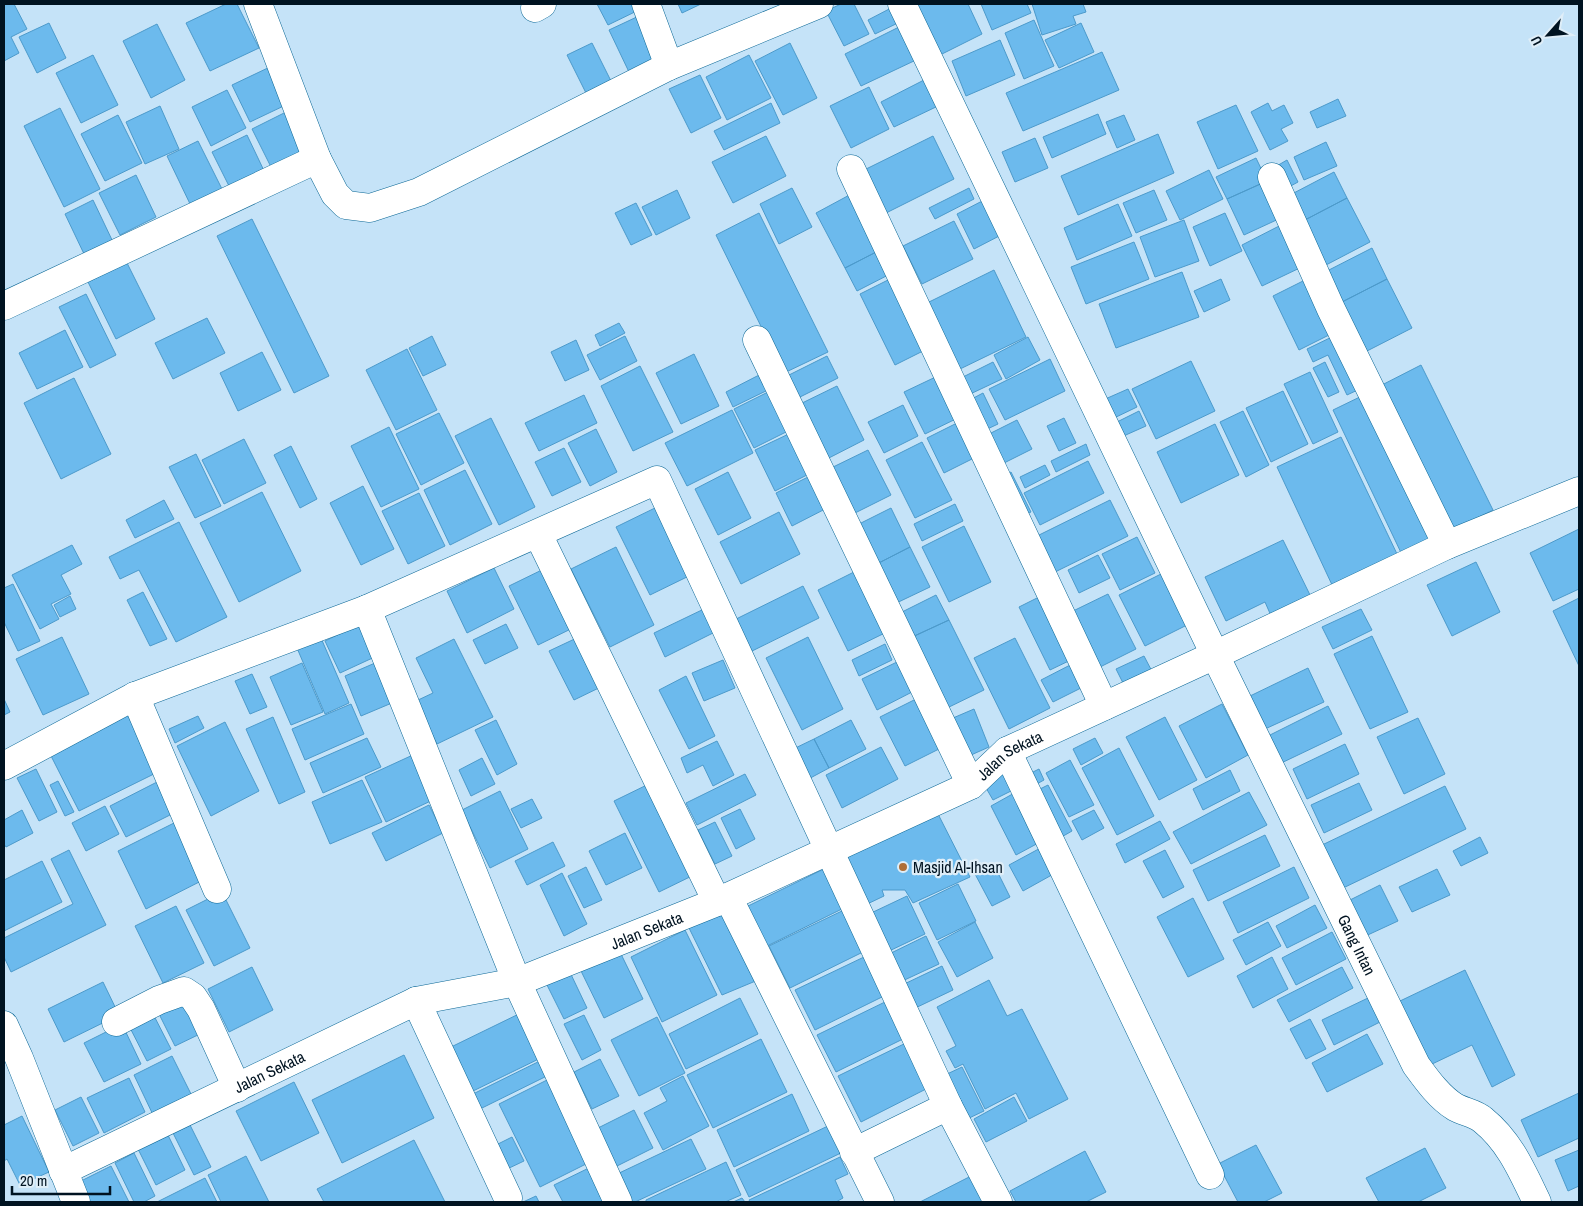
<svg xmlns="http://www.w3.org/2000/svg" width="1583" height="1206" font-family="'Archivo Narrow',sans-serif">
<style>
.building{fill:#6cbaed;stroke:#4c9acb}
.lines{fill:none;stroke-linecap:round;stroke-linejoin:round}
.minor-casing{stroke:#0c6896;stroke-width:29}
.minor{stroke:#fff;stroke-width:28}
.poi-dot{fill:#ae6e37;stroke:#dfeef8;stroke-width:2}
.labels{text-anchor:middle;dominant-baseline:central;stroke-width:4.5;stroke-linejoin:round;paint-order:stroke}
.street-label{font-size:16px;fill:#001321;stroke:#dfeef8}
.poi-label{font-size:16px;fill:#001321;stroke:#dfeef8;text-anchor:start}
</style>
<rect width="100%" height="100%" fill="#c5e3f8"/>
<path class="building" d="M4,4H14L27,29L11,37L19,53L4,61Z
M226,4H237L259,48L210,71L186,23Z
M597,4H641L643,8L608,25Z
M678,4H701L682,13Z
M841,4H854L869,34L844,46L826,11Z
M910,4H968L982,34L936,57Z
M981,4H1027L1031,13L992,30Z
M1032,4H1083L1086,12L1073,16L1076,24L1042,35Z
M893,7L900,22L875,34L868,20Z
M641,15L662,56L629,72L609,30Z
M1034,20L1054,66L1024,79L1005,33Z
M49,23L66,58L37,73L19,37Z
M1081,23L1094,52L1059,68L1045,40Z
M157,24L185,80L151,98L123,41Z
M899,27L916,60L861,86L845,54Z
M1000,40L1015,75L966,96L952,61Z
M592,43L615,89L590,101L567,55Z
M790,43L817,98L783,115L755,61Z
M1102,52L1119,90L1023,131L1006,93Z
M93,55L118,105L81,123L56,73Z
M749,55L771,98L727,120L706,77Z
M272,66L290,103L250,122L232,85Z
M700,75L721,118L691,133L669,89Z
M926,79L938,106L894,127L881,102Z
M869,87L889,129L851,148L830,106Z
M227,90L246,128L211,146L192,107Z
M1338,99L1346,116L1317,128L1310,112Z
M771,103L780,123L724,150L714,131Z
M1268,103L1272,111L1284,105L1293,123L1281,129L1288,141L1270,150L1251,112Z
M1236,105L1258,151L1218,169L1197,122Z
M160,106L179,149L145,164L126,122Z
M60,108L100,189L64,207L24,126Z
M288,111L311,157L275,175L252,129Z
M1098,114L1106,134L1052,158L1043,137Z
M118,115L142,163L105,181L81,134Z
M1124,115L1135,140L1117,148L1106,122Z
M1158,134L1174,173L1078,215L1061,176Z
M247,135L267,177L233,194L212,152Z
M766,136L786,176L733,203L712,162Z
M933,136L954,179L880,216L858,173Z
M1035,138L1048,168L1015,182L1002,152Z
M198,141L224,193L192,208L167,156Z
M1326,142L1337,166L1304,180L1294,157Z
M1256,158L1267,181L1227,199L1216,177Z
M1287,160L1298,182L1287,188L1275,167Z
M1209,170L1223,199L1180,220L1166,191Z
M1334,172L1347,198L1303,221L1290,195Z
M136,175L156,217L120,235L99,193Z
M1267,181L1283,217L1244,235L1227,199Z
M792,188L812,227L779,244L760,204Z
M969,188L974,199L935,219L929,208Z
M677,190L690,218L656,235L642,207Z
M1154,190L1167,220L1136,233L1123,203Z
M855,192L884,248L845,268L816,213Z
M988,198L1005,233L974,249L957,214Z
M1347,198L1370,242L1326,265L1303,221Z
M93,200L113,242L85,256L65,214Z
M636,203L652,235L631,245L615,213Z
M1118,204L1132,236L1077,260L1064,228Z
M759,213L828,352L784,373L716,235Z
M1225,213L1242,251L1210,266L1193,227Z
M252,219L329,376L294,393L217,236Z
M1184,220L1199,261L1155,277L1140,237Z
M954,221L973,259L922,284L903,246Z
M1285,223L1306,265L1262,286L1242,245Z
M1134,242L1149,279L1086,304L1071,267Z
M884,248L896,271L857,291L845,268Z
M1372,248L1387,279L1342,302L1327,271Z
M127,263L155,319L116,339L88,282Z
M994,270L1026,337L960,369L927,303Z
M1182,272L1199,317L1116,348L1099,304Z
M896,276L931,347L895,365L860,294Z
M1309,278L1335,332L1299,350L1273,296Z
M1221,279L1230,300L1204,312L1194,291Z
M1387,279L1412,328L1367,351L1342,302Z
M86,294L116,355L90,368L59,307Z
M207,318L225,353L173,379L155,343Z
M619,323L625,333L600,346L595,335Z
M65,330L83,367L37,389L19,353Z
M1338,334L1364,387L1347,395L1328,355L1313,362L1307,349Z
M432,336L446,365L423,376L409,348Z
M625,336L637,361L600,380L587,355Z
M1028,337L1040,360L1006,379L994,355Z
M576,340L589,370L565,381L551,352Z
M407,349L437,410L396,430L366,370Z
M262,352L281,390L238,411L220,373Z
M694,354L719,406L681,424L656,373Z
M827,356L838,378L794,400L783,378Z
M1050,359L1065,391L1005,420L989,389Z
M1191,361L1215,411L1156,439L1132,389Z
M993,362L1002,379L966,396L957,380Z
M1325,362L1339,392L1328,397L1313,368Z
M1421,365L1493,510L1451,531L1378,387Z
M640,366L673,432L633,451L601,386Z
M1310,372L1338,432L1313,444L1284,384Z
M763,373L770,389L733,407L726,392Z
M944,373L964,415L925,434L904,392Z
M74,378L111,454L61,479L24,403Z
M837,386L864,440L823,461L796,406Z
M774,389L794,428L754,448L734,409Z
M1128,389L1137,407L1112,419L1103,400Z
M1283,391L1308,444L1271,462L1246,408Z
M983,393L998,424L981,432L966,402Z
M1366,394L1438,545L1405,561L1333,410Z
M584,395L597,423L539,451L525,423Z
M903,405L918,436L884,453L868,422Z
M732,410L753,453L687,486L665,443Z
M1139,411L1146,426L1119,438L1113,424Z
M1243,411L1269,465L1246,477L1220,422Z
M439,413L464,463L421,485L396,434Z
M491,418L535,507L499,525L455,436Z
M1064,418L1076,443L1059,451L1047,426Z
M965,419L982,454L944,473L927,438Z
M1017,420L1032,449L1004,463L989,434Z
M1215,424L1239,475L1181,503L1157,452Z
M389,427L419,489L381,507L351,446Z
M596,429L617,472L590,486L568,443Z
M795,431L815,471L775,491L755,450Z
M1341,437L1398,556L1333,587L1277,467Z
M244,439L266,483L224,504L202,460Z
M922,442L952,500L915,518L886,460Z
M1086,444L1090,455L1056,472L1051,461Z
M291,446L317,499L300,508L274,455Z
M564,448L581,482L552,496L535,462Z
M868,450L891,495L851,515L829,469Z
M196,454L221,506L195,518L169,467Z
M1088,461L1104,493L1040,525L1024,493Z
M1045,465L1050,475L1025,488L1020,477Z
M465,470L492,524L450,545L424,490Z
M728,472L751,518L718,535L695,489Z
M1011,472L1031,512L1020,517L1000,478Z
M816,473L833,505L792,526L776,493Z
M363,486L394,549L361,565L330,503Z
M262,492L301,571L239,602L200,523Z
M419,493L445,546L408,564L382,511Z
M164,500L174,519L135,538L126,520Z
M1110,500L1128,536L1053,573L1035,537Z
M955,504L963,521L922,541L914,524Z
M657,507L691,575L650,595L616,527Z
M891,508L910,547L869,568L849,529Z
M779,512L800,554L741,584L720,542Z
M179,522L227,617L176,642L139,570L120,579L109,557Z
M964,526L991,582L949,602L922,547Z
M1579,529V589L1553,601L1530,553Z
M1137,537L1155,573L1120,590L1102,554Z
M1283,540L1312,599L1272,618L1265,602L1226,621L1205,577Z
M72,545L82,564L61,575L71,594L51,604L59,619L40,629L12,575Z
M616,547L654,625L610,647L571,569Z
M910,547L930,587L888,607L869,568Z
M1098,555L1110,578L1079,593L1068,570Z
M1476,562L1500,612L1452,636L1427,585Z
M550,566L579,625L538,645L509,586Z
M494,568L514,609L467,633L447,591Z
M860,569L891,630L848,651L818,590Z
M1161,574L1187,625L1145,646L1119,595Z
M13,584L40,641L18,651L4,622V588Z
M803,586L819,618L744,655L728,623Z
M143,592L167,639L150,646L127,600Z
M1045,594L1077,657L1050,670L1019,607Z
M1108,594L1136,649L1098,668L1071,612Z
M936,595L949,620L910,638L898,614Z
M70,596L76,609L60,617L54,605Z
M1579,598V666L1553,611Z
M706,608L717,631L665,657L654,633Z
M1361,609L1372,630L1333,649L1322,627Z
M949,620L984,690L945,709L910,638Z
M364,622L379,655L340,673L325,641Z
M506,624L518,648L485,664L473,640Z
M583,635L607,684L574,700L549,651Z
M1372,636L1408,712L1370,729L1334,654Z
M62,637L89,694L43,715L16,659Z
M808,637L843,709L802,730L766,658Z
M321,638L349,703L325,714L297,648Z
M1015,638L1050,708L1009,729L974,658Z
M454,639L493,717L437,744L416,701L433,693L416,658Z
M885,644L892,660L859,676L852,660Z
M1144,656L1156,679L1128,693L1116,669Z
M382,660L399,700L361,716L345,676Z
M723,660L735,688L704,701L692,673Z
M899,661L914,691L877,710L862,679Z
M1076,662L1087,685L1053,702L1041,680Z
M302,663L323,712L291,725L270,677Z
M1308,668L1324,702L1265,729L1250,696Z
M252,674L267,707L250,714L235,681Z
M686,676L715,736L689,749L659,690Z
M4,699L10,712L4,715Z
M916,699L941,748L905,766L880,717Z
M351,704L364,734L305,760L292,729Z
M1222,704L1248,755L1206,778L1179,726Z
M1328,706L1342,734L1275,766L1262,739Z
M974,709L989,747L962,759L946,721Z
M132,711L162,770L79,811L49,752Z
M198,716L204,728L175,743L169,729Z
M273,717L305,792L279,804L246,729Z
M1165,717L1197,780L1159,800L1126,737Z
M1418,718L1445,774L1404,794L1377,737Z
M496,720L517,764L497,775L475,730Z
M851,720L866,749L829,768L814,739Z
M225,722L259,791L211,816L177,746Z
M367,738L381,767L323,793L310,763Z
M1095,738L1103,753L1081,765L1073,749Z
M814,739L829,768L801,783L785,753Z
M717,741L734,775L713,786L703,765L687,773L681,758Z
M1345,744L1359,774L1307,799L1293,769Z
M881,747L898,779L842,808L826,775Z
M1119,748L1154,816L1117,835L1082,768Z
M415,754L435,799L386,822L365,777Z
M482,758L495,784L471,796L459,770Z
M1070,760L1094,805L1069,817L1046,773Z
M1011,765L1021,786L993,800L982,781Z
M36,769L57,812L39,821L17,778Z
M1039,769L1044,780L1033,786L1027,775Z
M1230,770L1240,791L1203,810L1193,789Z
M745,774L756,795L697,825L686,803Z
M362,780L382,822L330,844L312,802Z
M58,781L74,812L65,816L50,785Z
M655,781L700,872L659,892L614,801Z
M157,782L172,814L126,837L110,806Z
M1359,783L1372,810L1324,833L1311,805Z
M1048,785L1072,831L1058,839L1034,792Z
M1445,786L1466,829L1341,889L1320,846Z
M500,791L528,849L490,868L462,810Z
M1018,791L1044,840L1016,855L991,806Z
M1249,792L1267,825L1191,864L1173,832Z
M532,799L542,818L521,828L511,809Z
M429,805L443,833L386,861L372,833Z
M105,806L119,834L86,851L72,823Z
M740,809L755,839L736,849L721,818Z
M22,810L33,833L6,847L4,844V820Z
M1094,810L1104,828L1082,840L1072,821Z
M937,812L970,877L913,903L905,890H882L884,896L861,907L837,857Z
M180,820L209,877L146,909L118,851Z
M1160,821L1170,839L1125,863L1116,844Z
M715,822L732,856L715,864L698,830Z
M625,833L642,868L606,885L589,851Z
M1265,835L1280,866L1208,901L1193,870Z
M1480,837L1488,853L1461,866L1453,851Z
M553,842L565,866L527,885L515,861Z
M1046,845L1059,871L1023,891L1009,865Z
M69,850L106,925L11,972L4,957V938L73,904L51,859Z
M1165,850L1184,887L1163,898L1143,861Z
M42,861L62,902L4,931V880Z
M994,865L1010,897L992,906L975,874Z
M586,867L602,900L584,908L568,876Z
M828,867L848,906L765,947L746,907Z
M1294,867L1309,898L1238,933L1223,902Z
M1437,869L1450,895L1412,912L1399,887Z
M562,873L587,924L564,936L540,885Z
M958,884L976,921L937,940L919,903Z
M1380,885L1398,921L1359,939L1342,904Z
M222,892L250,948L214,966L186,910Z
M907,896L925,934L887,952L869,914Z
M1193,898L1224,959L1188,977L1157,917Z
M1315,905L1327,928L1287,948L1276,926Z
M176,906L204,963L163,983L135,926Z
M727,910L758,980L722,995L689,928Z
M844,910L865,951L790,988L769,946Z
M975,922L993,958L957,977L938,942Z
M1268,922L1281,946L1246,965L1233,940Z
M685,930L717,995L662,1022L631,957Z
M1332,932L1346,959L1296,985L1282,958Z
M926,936L939,964L898,983L885,956Z
M620,952L643,999L604,1018L581,971Z
M864,957L884,996L815,1030L795,990Z
M1272,957L1288,989L1253,1008L1237,976Z
M567,966L587,1008L564,1019L543,977Z
M942,966L953,990L909,1011L898,987Z
M252,967L273,1010L229,1032L208,989Z
M1342,967L1353,988L1289,1022L1277,1000Z
M1465,970L1515,1075L1492,1087L1472,1045L1430,1065L1400,1001Z
M989,980L1007,1016L1022,1009L1068,1099L1029,1119L1016,1093L985,1109L963,1064L955,1068L946,1051L956,1046L937,1007Z
M103,982L119,1015L64,1042L48,1009Z
M183,994L202,1033L175,1046L156,1008Z
M740,998L758,1034L686,1069L669,1034Z
M1368,998L1380,1022L1334,1045L1322,1020Z
M887,1001L905,1038L836,1072L817,1035Z
M150,1008L171,1049L147,1061L126,1020Z
M527,1010L549,1054L471,1092L449,1048Z
M584,1015L601,1050L582,1060L564,1024Z
M657,1017L685,1073L639,1096L611,1040Z
M1310,1019L1326,1049L1306,1059L1290,1029Z
M122,1024L141,1064L104,1082L84,1043Z
M1367,1034L1383,1064L1327,1092L1312,1063Z
M761,1039L787,1092L713,1128L687,1075Z
M908,1042L930,1087L861,1122L838,1076Z
M404,1055L434,1118L342,1163L312,1100Z
M172,1056L194,1100L155,1119L134,1075Z
M550,1056L557,1071L480,1109L473,1094Z
M600,1059L619,1096L592,1109L574,1072Z
M962,1067L984,1111L967,1119L945,1075Z
M683,1076L709,1126L663,1150L644,1113L667,1101L660,1088Z
M129,1078L145,1112L104,1133L87,1098Z
M549,1079L590,1162L540,1187L499,1104Z
M294,1082L319,1133L261,1161L236,1111Z
M1579,1093V1138L1538,1157L1521,1120Z
M792,1094L809,1131L734,1167L717,1130Z
M81,1097L99,1133L73,1146L55,1110Z
M1014,1097L1027,1121L986,1142L974,1119Z
M634,1110L653,1148L611,1169L592,1131Z
M22,1116L49,1172L20,1185L7,1159L4,1161V1125Z
M188,1121L211,1167L194,1175L171,1129Z
M830,1125L843,1152L749,1197L736,1170Z
M166,1131L185,1170L156,1185L136,1145Z
M512,1137L524,1161L505,1170L494,1146Z
M691,1139L706,1169L635,1202H627L615,1175Z
M414,1140L445,1202H324L317,1189Z
M1256,1145L1282,1193L1264,1202H1238L1218,1164Z
M1425,1148L1446,1188L1418,1202H1379L1366,1178Z
M1579,1150V1186L1568,1191L1555,1160Z
M1085,1151L1106,1192L1086,1202H1016L1010,1191Z
M134,1153L155,1196L144,1202H134L115,1163Z
M246,1156L269,1202H221L208,1175Z
M840,1157L848,1174L835,1180L843,1198L836,1202H750L749,1200Z
M726,1162L741,1195L725,1202H646V1200Z
M595,1165L614,1202H563L554,1185Z
M111,1166L129,1202H90L79,1182Z
M975,1174L990,1202H920Z
M205,1178L217,1202H157Z
M536,1196L539,1202H523Z
M742,1198L745,1202H733Z"/>
<g class="lines">
<defs>
<g id="minor">
<path d="M258,4L317,159L335,194L346,205L370,208L419,192L669,66L819,4"/>
<path d="M646,4L669,66"/>
<path id="s1" d="M902,4L1215,655L1416,1065C1427,1080 1439,1097 1455,1107C1464,1112 1475,1113 1483,1120C1510,1142 1522,1171 1537,1202"/>
<path d="M535,8L542,4"/>
<path d="M851,169L1104,706"/>
<path d="M1272,177L1331,309L1447,545"/>
<path d="M4,306L317,159"/>
<path d="M757,340L971,785"/>
<path d="M538,534L717,902"/>
<path d="M367,609L517,982L618,1202"/>
<path d="M135,696L217,889"/>
<path d="M1007,751L1210,1175"/>
<path d="M4,766L135,696L367,609L657,480L948,1106L998,1202"/>
<path d="M728,897L880,1202"/>
<path d="M416,1001L508,1198"/>
<path d="M116,1022L159,1000L184,991L193,997L201,1009L237,1088"/>
<path d="M4,1025L19,1058L76,1202"/>
<path d="M854,1152L948,1106"/>
<path id="s2" d="M63,1171L416,1001L517,982L717,902L971,785L1007,751L1215,655L1447,545L1579,491"/>
</g>
</defs>
<use href="#minor" class="minor-casing"/>
<use href="#minor" class="minor"/>
</g>
<circle class="poi-dot" cx="903" cy="867" r="5"/>
<g class="labels">
<g class="street-label">
<text stroke="none"><textPath href="#s2" startOffset="1039">Jalan Sekata</textPath></text>
<text stroke="none"><textPath href="#s2" startOffset="634">Jalan Sekata</textPath></text>
<text stroke="none"><textPath href="#s1" startOffset="1045">Gang Intan</textPath></text>
<text stroke="none"><textPath href="#s2" startOffset="229">Jalan Sekata</textPath></text>
</g>
<g class="poi-label">
<text x="913" y="867">Masjid Al-Ihsan</text>
</g>
</g>
<rect width="1583" height="1206" fill="none" stroke="#001321" stroke-width="10"/>
<g transform="translate(1548 35) rotate(243)" stroke="#dfeef8" stroke-width="4" paint-order="stroke">
<path d="M0-4L9 19L0 12L-9 19Z" fill="#001321"/>
<text y="-8" font-size="14" font-weight="bold" text-anchor="middle" fill="#001321">U</text>
</g>
<path d="M12 1186v8h98v-8" fill="none" stroke="#001321" stroke-width="2.5"/>
<text x="20" y="1186" font-size="15" fill="#001321" stroke="#dfeef8" stroke-width="4" paint-order="stroke">20 m</text>
</svg>
